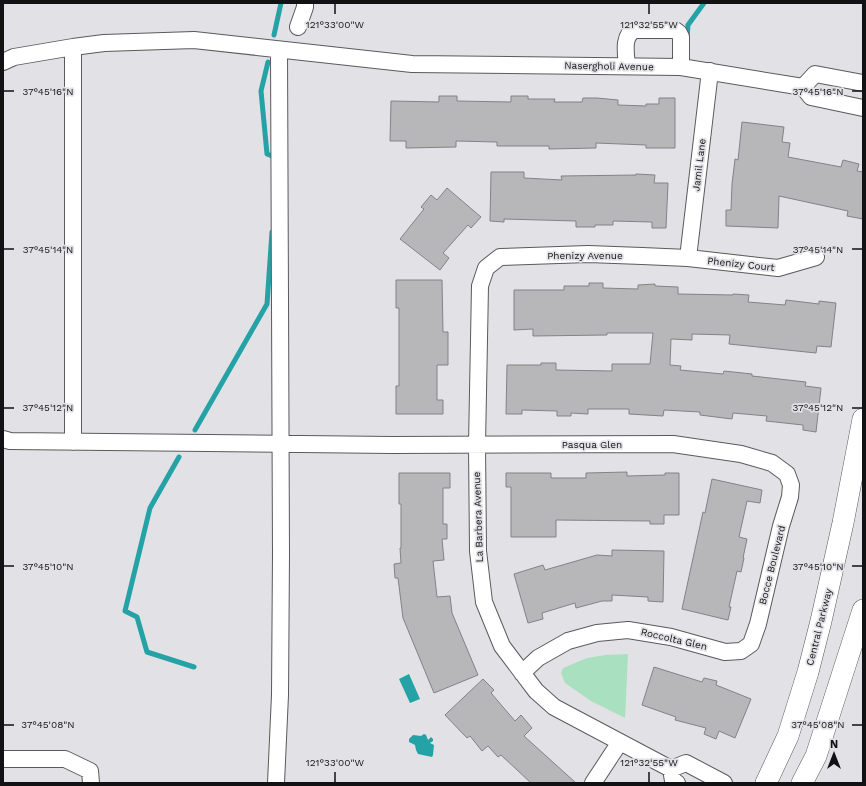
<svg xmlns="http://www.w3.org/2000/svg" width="866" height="786" font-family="'Work Sans',sans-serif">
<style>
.green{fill:#a9e0c0}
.water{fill:#24a2a6}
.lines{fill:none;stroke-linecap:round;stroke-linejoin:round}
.stream{stroke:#24a2a6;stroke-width:5}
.building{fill:#b7b6b9;stroke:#838285}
.minor-casing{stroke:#5a595d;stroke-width:18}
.major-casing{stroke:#5a595d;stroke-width:22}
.minor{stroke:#fff;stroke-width:16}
.major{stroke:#fff;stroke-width:21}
.ticks{fill:none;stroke:#121113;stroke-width:1.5}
.labels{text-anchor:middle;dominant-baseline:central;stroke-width:3.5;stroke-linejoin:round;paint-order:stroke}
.street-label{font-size:10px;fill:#121113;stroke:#e2e2e6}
.ticks-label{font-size:10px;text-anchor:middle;fill:#121113;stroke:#e2e2e6;stroke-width:3.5;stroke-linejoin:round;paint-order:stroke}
</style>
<rect width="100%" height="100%" fill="#e2e2e6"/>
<path class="green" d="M628,654L625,718L591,701L565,683L561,673L563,668L587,658L605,655Z"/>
<path class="water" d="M409,674L420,699L410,703L399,679Z
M424,734L426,735L428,740L431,737L433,739V741L430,743L434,745L433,755L432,757L418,754L416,750L415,745L409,742V739L413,735L421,736Z"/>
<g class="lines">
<path class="stream" d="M274,35L281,3
M687,39L688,25L704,3
M268,62L261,91L267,154L277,158
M195,430L267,304L272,232
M179,457L150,508L125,611L137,617L147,652L194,667"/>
</g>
<path class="building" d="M439,96H457V101L511,102V96H528V99H555L554,102H582L583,98H597L618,100V105L646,106V104H659V98H675V148H646V145L596,143V148L549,149V146H497V142L456,141V147L406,148V141H390L391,101L439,102Z
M742,122L784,127L782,142L790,143L788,157L841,167L843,160L859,164L857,171L863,172V219L847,216L848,211L779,196L778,228L726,226V210H731L732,184L735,159L738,160Z
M491,172H524V178L562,180L561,176L636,175V174L655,175L654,183H668L666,228H652V222L613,221V225H595V227H576V221L504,219V222L490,221Z
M447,188L481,217L471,228L468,225L443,253L449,258L440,270L400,239L424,209L421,207L431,195L437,200Z
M396,280H442L443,332H448V365H437V400H443V414H396V386H399V308H396Z
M589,283H603V288L638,289V285L655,284V286L678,287V294L733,295V294L749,295L748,302L785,305L786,300L819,304V301L836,303L831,347L817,346L816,353L729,344L730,335L692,334V340L671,339L670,365L681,366L680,370L723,374L724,371L752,374V376L806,382L805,386L821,388L816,432L803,430V425L766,421L767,416L733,413L732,419L700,415V412L664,410L663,416L629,414V409H588V414L571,413V416H557V411L522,410V414H506L507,365H541V363H556V370L612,371V364H650L653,333H607V335L533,336V329L514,330V290H564V286H589Z
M627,472V476L665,475V473H679V515H664V524H650V521L556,520V537H511V487H506V473H551V478H586V473Z
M399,473H450V488H443V524H447V539H442L444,560L433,561L437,597L450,596L452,613L478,675L434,693L403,618L398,578H395L394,564L401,563L400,548H401V504H399Z
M712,479L762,490L760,503L747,501L739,537L747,539L743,558H744L741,572L737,571L729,607H731L728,620L682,609L703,512L705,513Z
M612,550L664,551L663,602L648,601V597L612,595V601H602L576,608L575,603L542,613L543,619L528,623L514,574L543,565L545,570L597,555L612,556Z
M654,667L702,682L704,678L717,681L716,685L751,699L735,738L719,731L716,739L704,734L706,728L675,720L676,717L642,705Z
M483,679L494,690L491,693L515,721L521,715L532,728L524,736L576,783H531L501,755L498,757L488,746L482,751L470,736L467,738L445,715Z"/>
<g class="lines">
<defs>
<path id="minor" d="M298,27L305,7V3
M73,47V442
M3,62L14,57L73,47L104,43L194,40L412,64L681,67L803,87L811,97L863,108
M627,66C626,54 622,35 635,30H675L679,33L681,37V67
M803,87L815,74L863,83
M688,258L710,71
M3,439L10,441L392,445L673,444L741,454L772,463L787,474L791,485L790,497L781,526L758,624L751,644L741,651L725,652L671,637L628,630L597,633L568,641L538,658L522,673
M3,759H65L90,771L91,783
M671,769L686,763L724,783
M276,783L280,695L281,554L279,50
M593,783L620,742
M677,783L673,781L671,769L554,707L536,691L502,646L484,602L478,551L477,445L480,286L486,268L500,257L588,254L642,256L688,258L778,268L816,257"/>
<path id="major" d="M766,783L788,736L808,672L821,621L843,523L863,419
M802,783L816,756L863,610"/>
</defs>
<use href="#minor" class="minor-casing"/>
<use href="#major" class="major-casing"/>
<use href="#minor" class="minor"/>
<use href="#major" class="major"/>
</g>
<path class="ticks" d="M335,4V14M649,4V14M4,91H14M852,91H862M4,249H14M852,249H862M4,408H14M852,408H862M4,566H14M852,566H862M4,725H14M852,725H862M335,772V782M649,772V782"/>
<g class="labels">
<g class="street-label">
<text transform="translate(609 66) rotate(1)">Nasergholi Avenue</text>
<text transform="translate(699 165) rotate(-83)">Jamil Lane</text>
<text x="585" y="255">Phenizy Avenue</text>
<text transform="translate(741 264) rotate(6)">Phenizy Court</text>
<text x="592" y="444">Pasqua Glen</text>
<text transform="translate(478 517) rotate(-92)">La Barbera Avenue</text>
<text transform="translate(772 565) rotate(-76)">Bocce Boulevard</text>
<text transform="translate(819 627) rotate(-76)">Central Parkway</text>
<text transform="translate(674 639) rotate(13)">Roccolta Glen</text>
</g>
</g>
<g class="ticks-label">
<text x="335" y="28">121°33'00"W</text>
<text x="649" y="28">121°32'55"W</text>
<text x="48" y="95">37°45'16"N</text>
<text x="818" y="95">37°45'16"N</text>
<text x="48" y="253">37°45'14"N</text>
<text x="818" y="253">37°45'14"N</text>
<text x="48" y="411">37°45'12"N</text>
<text x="818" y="411">37°45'12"N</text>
<text x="48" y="570">37°45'10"N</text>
<text x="818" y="570">37°45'10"N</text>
<text x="48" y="728">37°45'08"N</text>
<text x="818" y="728">37°45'08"N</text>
<text x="335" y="766">121°33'00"W</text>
<text x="649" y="766">121°32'55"W</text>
</g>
<rect width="866" height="786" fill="none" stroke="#121113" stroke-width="8"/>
<g transform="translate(834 754)" stroke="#e2e2e6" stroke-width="3" paint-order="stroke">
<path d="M0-3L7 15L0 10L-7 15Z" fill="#121113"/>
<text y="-6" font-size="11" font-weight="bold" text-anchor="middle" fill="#121113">N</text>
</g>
</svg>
